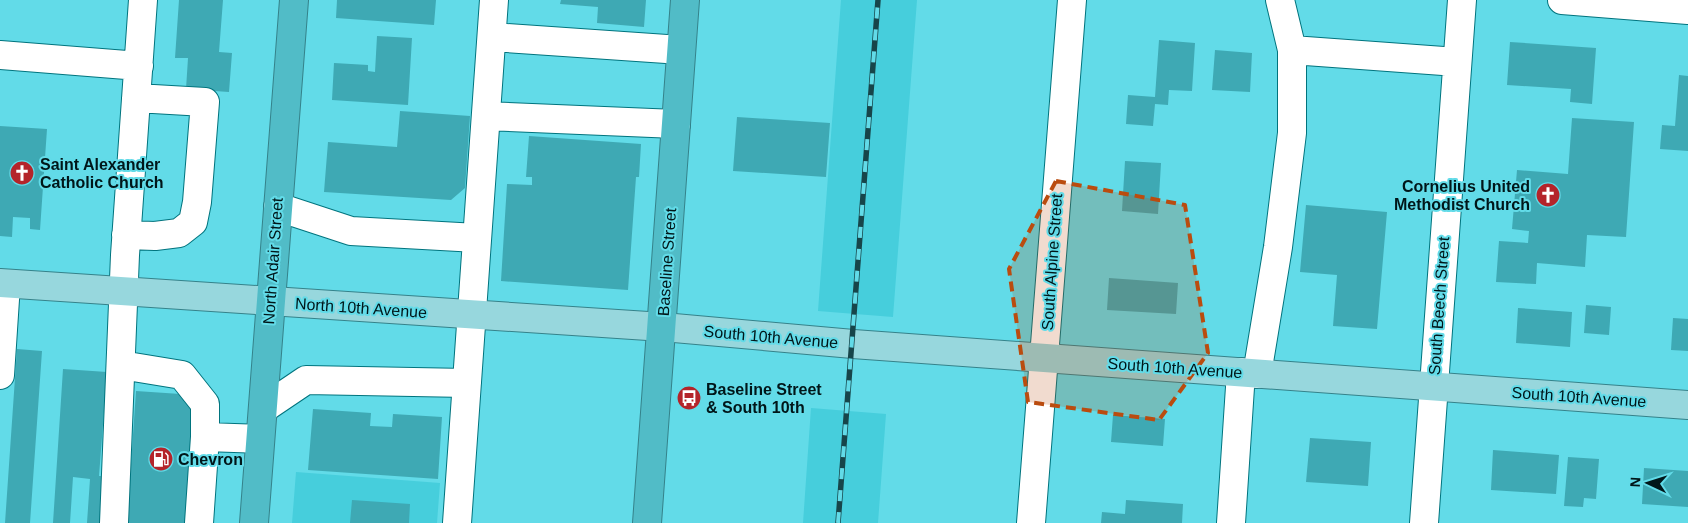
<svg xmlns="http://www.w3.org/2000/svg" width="1688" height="523" font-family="Helvetica,sans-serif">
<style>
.built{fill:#46cedc}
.building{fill:#3ea9b4}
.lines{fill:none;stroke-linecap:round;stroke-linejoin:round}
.minor-casing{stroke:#00747e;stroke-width:30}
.major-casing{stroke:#35828a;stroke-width:30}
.highway-casing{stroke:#35828a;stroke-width:30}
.minor{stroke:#fff;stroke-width:28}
.major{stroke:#97d7dd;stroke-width:28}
.highway{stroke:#51bcc7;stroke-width:28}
.rail-casing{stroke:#17454a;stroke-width:5.5}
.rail{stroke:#62dbe8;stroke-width:4;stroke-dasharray:11;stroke-linecap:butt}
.marked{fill:#ba4c0f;fill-opacity:0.2;stroke:#ba4c0f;stroke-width:4;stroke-dasharray:10 6;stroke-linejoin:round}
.labels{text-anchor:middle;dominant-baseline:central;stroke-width:4;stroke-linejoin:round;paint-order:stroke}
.poi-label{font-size:16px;font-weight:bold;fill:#001619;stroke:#62dbe8;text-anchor:start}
.street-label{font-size:16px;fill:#001619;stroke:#62dbe8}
</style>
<rect width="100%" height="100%" fill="#62dbe8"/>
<path class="built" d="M841,0H917L893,317L818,311Z
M811,408L886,414L878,523H803Z
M296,472L440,483L437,523H292Z"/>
<path class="building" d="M179,0H223L219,52L232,53L229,92L186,89L188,58H175Z
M337,0H436L434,25L336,18Z
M561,0H646L644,27L597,23L598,7L560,4Z
M377,36L412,38L408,105L332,100L334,63L368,65V71L375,72Z
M1159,40L1195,43L1192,91L1169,90L1168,105L1155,104L1153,126L1126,124L1128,95L1155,97Z
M1510,42L1596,48L1592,104L1570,102L1571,89L1507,85Z
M1215,50L1252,53L1250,92L1212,90Z
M1679,75L1688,76V151L1660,149L1662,125L1675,126Z
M400,111L470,116L465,188L451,200L324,192L328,142L397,147Z
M737,117L830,123L826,177L733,171Z
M1572,118L1634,122L1626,237L1587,235L1585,267L1537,263L1536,284L1496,282L1499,241L1528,243L1529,231L1512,229L1517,170L1568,174Z
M0,126L47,129L40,230L30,229V218L13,217L12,237L0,236Z
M529,136L641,144L639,177H636L628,290L501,281L507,184L532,185V177H526Z
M1125,161L1161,163L1158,214L1122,211Z
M1306,205L1387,212L1377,329L1333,326L1337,275L1300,272Z
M1109,278L1178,283L1176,314L1107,310Z
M1586,305L1611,307L1609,335L1584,333Z
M1518,308L1572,312L1570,347L1516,343Z
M1673,318L1688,319V351L1671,350Z
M17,349L42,351L30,523H5Z
M63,369L107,372L99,476H106L103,523H87L90,479L73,477L70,523H53Z
M136,391L195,395L186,523H127Z
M313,409L371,413L370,426L392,427L393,414L442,417L438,479L308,470Z
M1113,415L1165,419L1163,446L1111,442Z
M1310,438L1371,442L1368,486L1306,482Z
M1493,450L1559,455L1556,494L1491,490Z
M1568,457L1599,459L1596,499L1584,498L1583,507L1564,506Z
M1644,468L1688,471V507L1642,504Z
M352,500L410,504L409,523H350Z
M1126,500L1183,504L1182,523H1101L1102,512L1125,514Z"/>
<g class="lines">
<defs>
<path id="minor" d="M1562,0L1688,10
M492,37L681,50
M1292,50L1457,62
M0,55L139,66
M486,116L676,124
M278,207L351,231L477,238
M126,235L155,236L179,233L193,222L197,202L205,102L136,98
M121,365L182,375L205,404V437L260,439
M1257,374L1278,247L1292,133V50L1280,0
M0,375L6,284
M263,409L306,380L467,383
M114,523L125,255L143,0
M199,523L205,437
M457,523L494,0
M1031,523L1072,0
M1231,523L1241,372
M1424,523L1462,0"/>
<path id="major" d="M0,283L663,327L853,344L1688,405"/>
<path id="highway" d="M254,523L294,0
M647,523L685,0"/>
</defs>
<use href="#minor" class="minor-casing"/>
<use href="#major" class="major-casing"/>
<use href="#highway" class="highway-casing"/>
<use href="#minor" class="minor"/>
<use href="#major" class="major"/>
<use href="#highway" class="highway"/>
<defs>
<path id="rail" d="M838,523L878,0"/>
</defs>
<use href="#rail" class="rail-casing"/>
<use href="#rail" class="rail"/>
</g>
<path class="marked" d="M1056,181L1185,205L1208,353L1159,420L1028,402L1009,269Z"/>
<defs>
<symbol id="church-disc" viewBox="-11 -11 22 22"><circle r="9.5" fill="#b4242a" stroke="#62dbe8"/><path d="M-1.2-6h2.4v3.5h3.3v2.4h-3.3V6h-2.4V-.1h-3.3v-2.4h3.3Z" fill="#fff"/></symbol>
<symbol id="bus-disc" viewBox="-11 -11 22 22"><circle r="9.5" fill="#b4242a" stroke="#62dbe8"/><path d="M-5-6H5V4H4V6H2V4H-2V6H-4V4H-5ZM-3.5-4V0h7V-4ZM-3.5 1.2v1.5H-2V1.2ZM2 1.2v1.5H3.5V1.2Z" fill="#fff"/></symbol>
<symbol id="fuel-disc" viewBox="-11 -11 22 22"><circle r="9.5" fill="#b4242a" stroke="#62dbe8"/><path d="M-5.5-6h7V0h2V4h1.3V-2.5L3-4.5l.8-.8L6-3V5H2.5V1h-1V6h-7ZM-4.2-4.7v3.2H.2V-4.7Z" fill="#fff"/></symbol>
</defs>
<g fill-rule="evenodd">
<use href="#church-disc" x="8" y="159" width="28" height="28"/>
<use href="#church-disc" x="1534" y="181" width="28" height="28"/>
<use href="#bus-disc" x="675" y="384" width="28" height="28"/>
<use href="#fuel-disc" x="147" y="445" width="28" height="28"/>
</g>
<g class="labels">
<g class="poi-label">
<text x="40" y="164">Saint Alexander<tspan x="40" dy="18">Catholic Church</tspan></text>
<text x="1530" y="186" text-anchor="end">Cornelius United<tspan x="1530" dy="18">Methodist Church</tspan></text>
<text x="706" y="389">Baseline Street<tspan x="706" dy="18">&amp; South 10th</tspan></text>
<text x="178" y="459">Chevron</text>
</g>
<g class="street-label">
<text transform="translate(273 261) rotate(-86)">North Adair Street</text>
<text transform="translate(667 262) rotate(-86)">Baseline Street</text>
<text transform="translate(1052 262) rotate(-86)">South Alpine Street</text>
<text transform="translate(1439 306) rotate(-86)">South Beech Street</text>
<text transform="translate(361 308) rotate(4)">North 10th Avenue</text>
<text transform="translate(771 337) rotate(5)">South 10th Avenue</text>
<text transform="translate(1175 368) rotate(4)">South 10th Avenue</text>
<text transform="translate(1579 397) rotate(4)">South 10th Avenue</text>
</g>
</g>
<g transform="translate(1648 483) rotate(274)" stroke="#62dbe8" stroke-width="4" paint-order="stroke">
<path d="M0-4L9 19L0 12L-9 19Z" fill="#001619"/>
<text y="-8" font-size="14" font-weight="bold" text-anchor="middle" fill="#001619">N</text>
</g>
</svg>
